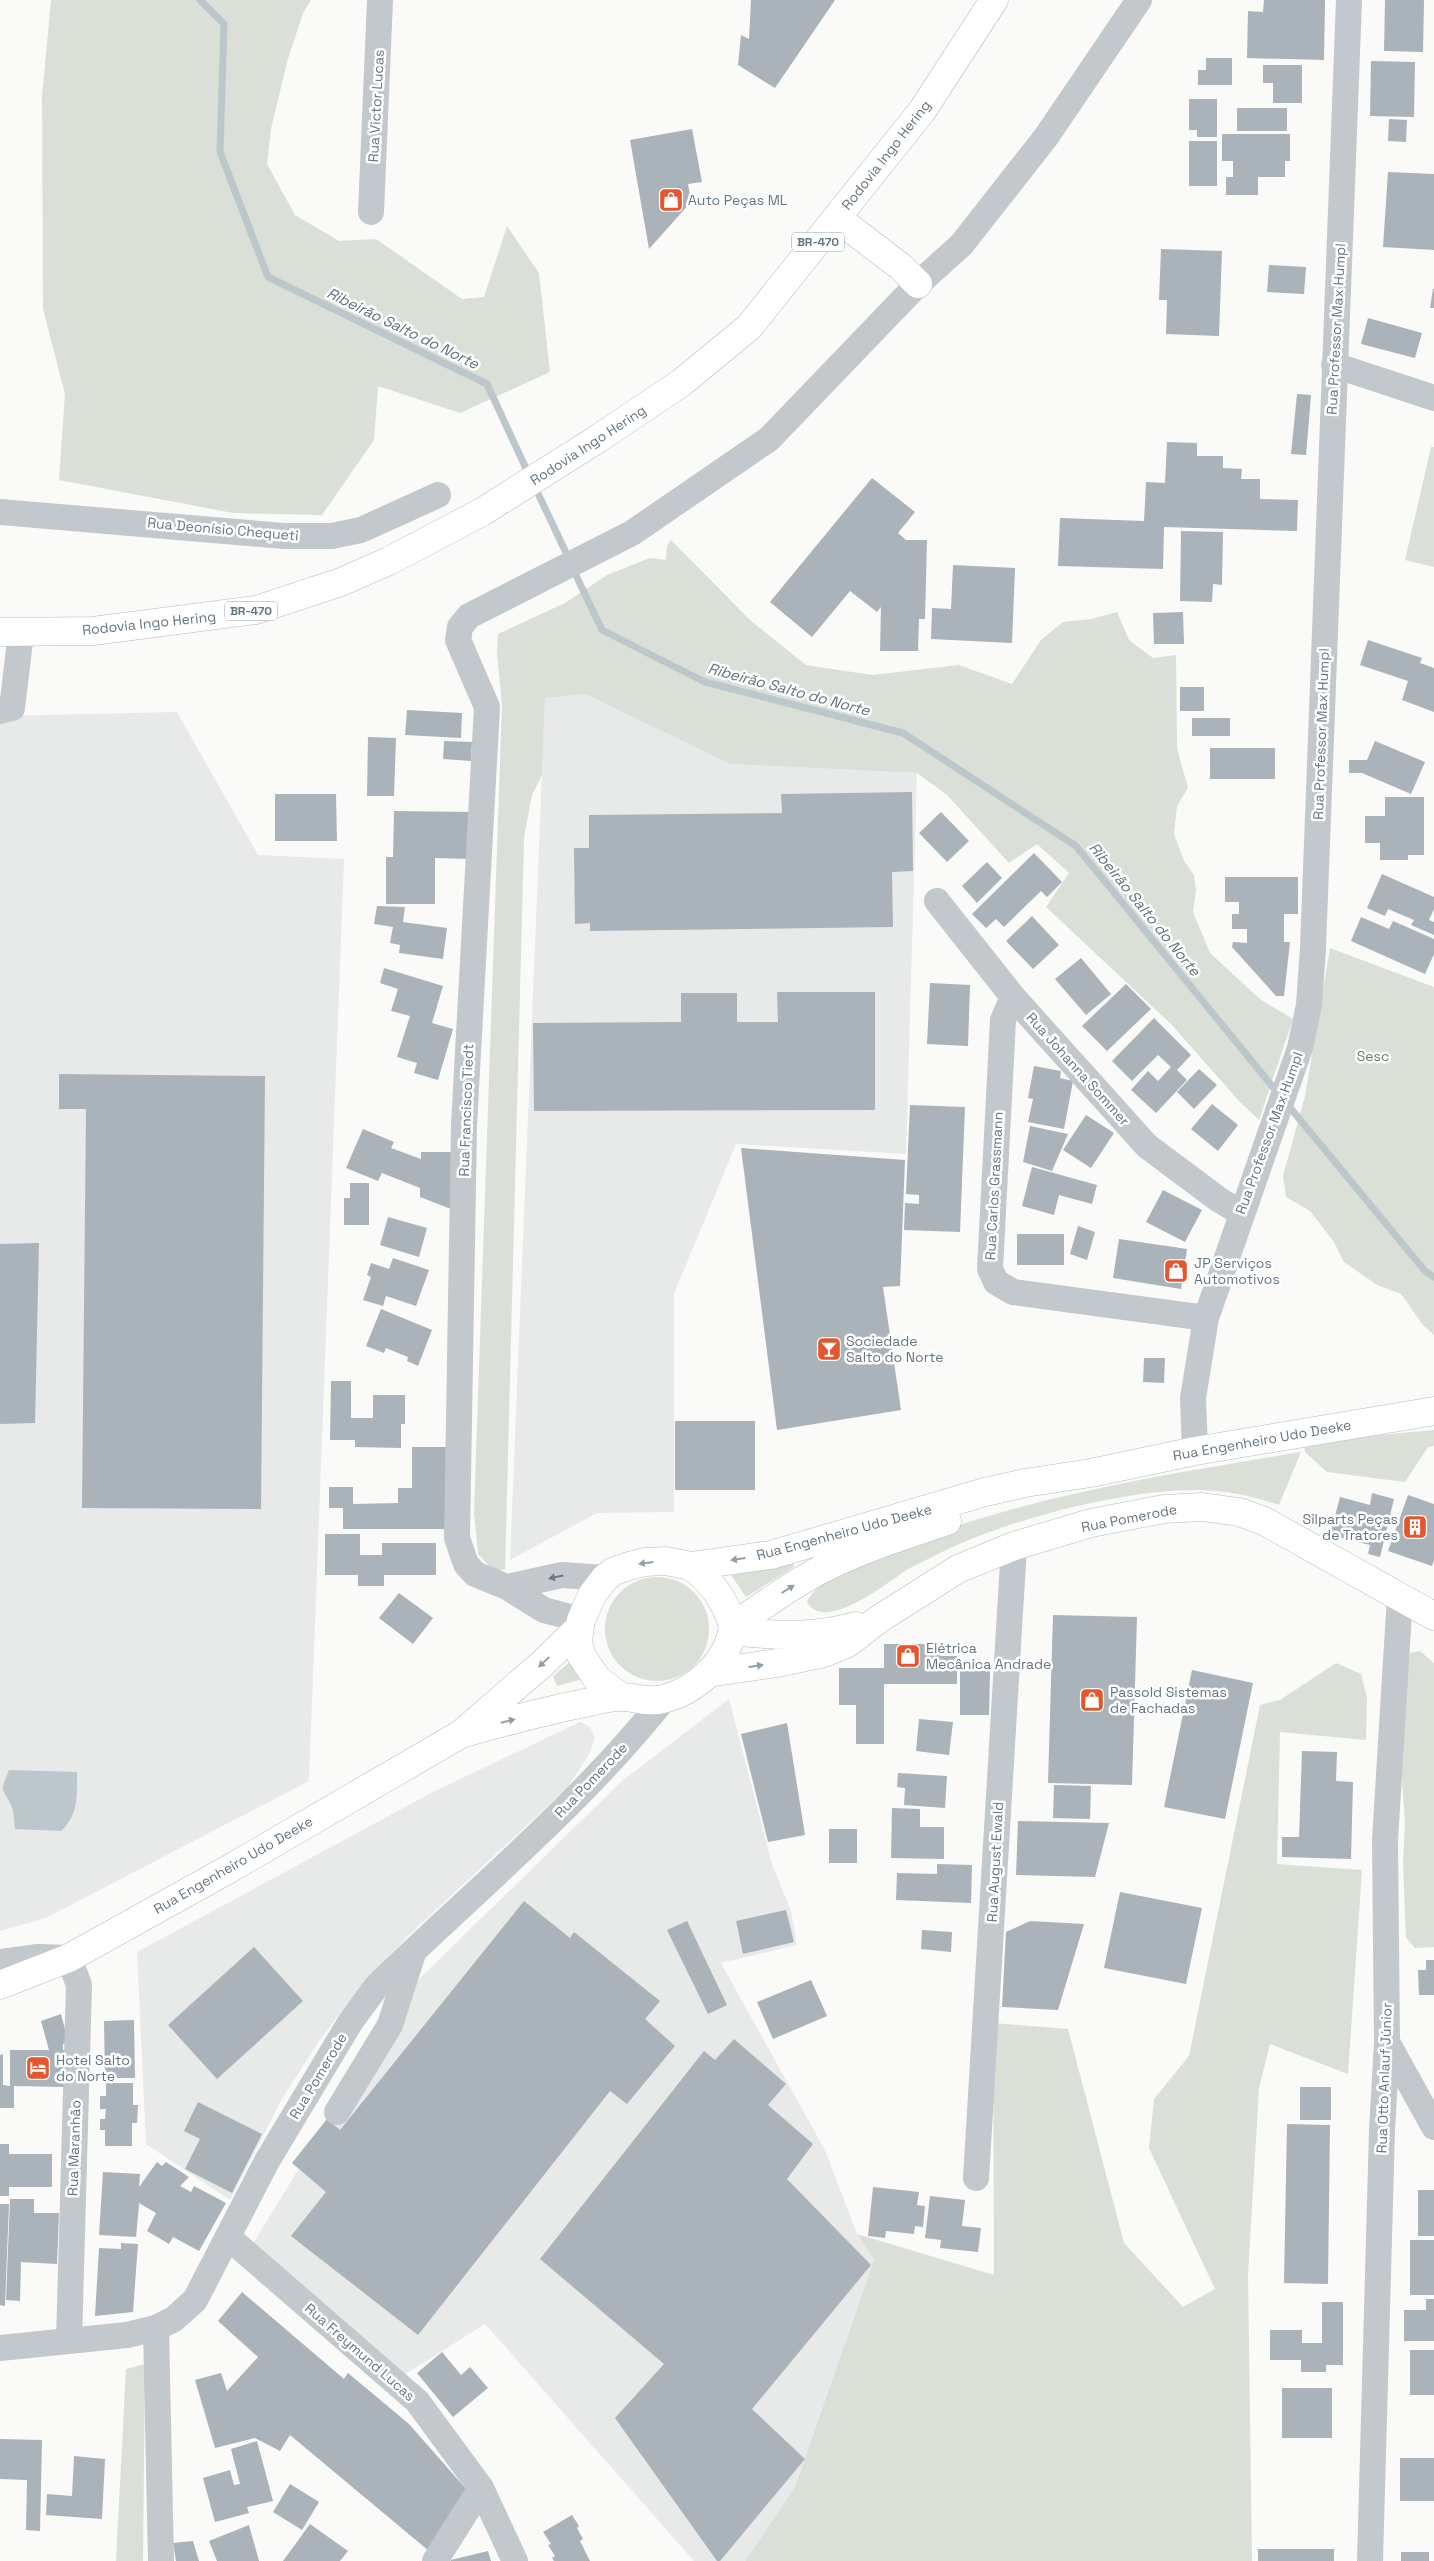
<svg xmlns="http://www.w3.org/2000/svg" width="1434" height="2561" font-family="'Space Grotesk',sans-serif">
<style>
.built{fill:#e8e9e9}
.green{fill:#dadfd7}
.water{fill:#bbc7cb}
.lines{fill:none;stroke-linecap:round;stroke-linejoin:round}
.stream{stroke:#bbc7cb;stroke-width:7}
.building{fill:#aab3b9}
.major-casing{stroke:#b5babe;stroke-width:29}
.highway-casing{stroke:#b4b9bd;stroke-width:29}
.minor{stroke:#c3c8cc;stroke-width:26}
.major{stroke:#fff;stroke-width:28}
.highway{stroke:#fff;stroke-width:28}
.oneway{fill:#939fa8}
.oneway2{fill:#6a7a87}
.labels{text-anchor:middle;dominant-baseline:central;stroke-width:5;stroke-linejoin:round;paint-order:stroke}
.shield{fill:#fff;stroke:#939fa8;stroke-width:1}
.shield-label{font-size:12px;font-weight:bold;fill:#657683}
.street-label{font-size:14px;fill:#657683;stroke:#fff}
.poi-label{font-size:14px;fill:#657683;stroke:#fff;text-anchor:start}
.park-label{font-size:14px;fill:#687a64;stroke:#fff}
.water-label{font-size:15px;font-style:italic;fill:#60757c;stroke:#fff}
</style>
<rect width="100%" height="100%" fill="#fafaf8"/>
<path class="built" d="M585,694L730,764L917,773L906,1154L736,1144L674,1294V1512L597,1513L510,1560L545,698Z
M177,712L258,855L344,859L309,1781L46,1918L0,1931V716Z
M729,1699L772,1864L791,1911L797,1945L721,1963L825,2150L857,2234L874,2260L795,2487L745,2561H694L485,2324L404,2375L252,2245L410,1988L622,1781Z
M580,1722L590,1727L595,1738L590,1753L567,1788L409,1935L360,1987L319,2041L282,2099L230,2200L146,2144L137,1952L431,1793Z"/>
<path class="green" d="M51,0H311L303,13L287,62L271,129L267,164L295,215L339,241L376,239L462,299L484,297L507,226L539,273L550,372L460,413L378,386L374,440L322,515L233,513L59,480L65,394L43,309L42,97Z
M1431,447H1434V567L1405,560Z
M671,540L750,620L806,665L872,675L959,665L1012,684L1041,640L1063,622L1091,619L1117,612L1129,640L1153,658L1176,655L1177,748L1188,788L1177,806L1174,834L1184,861L1194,875L1196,890L1193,912L1210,953L1261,1000L1293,1019L1259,1120L1239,1101L1172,1025L1046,907L1069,873L1037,844L1009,863L947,795L917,773L730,764L585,694L545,698L542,775L532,795L524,838L505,1570H493L478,1554L474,1512L502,705L497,653L498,634L565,603L607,575L650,558L666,560L667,546Z
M1330,948L1434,987V1335L1423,1325L1401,1294L1377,1285L1344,1262L1334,1242L1310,1211L1286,1197L1283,1176L1305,1096Z
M1434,1430V1446L1428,1447L1405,1482L1327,1472L1305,1452L1304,1442Z
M1301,1452L1279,1505C1252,1496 1226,1490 1197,1490C1126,1489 1006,1520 942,1552C931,1558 919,1563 908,1569C890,1581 824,1634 807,1602C816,1582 844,1572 862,1563C999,1500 1152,1477 1301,1452Z
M793,1562L794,1567L746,1597L731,1575Z
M605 1629a52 52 0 1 1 104 0a52 52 0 1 1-104 0Z
M1420,1651L1434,1663V1947L1415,1948L1406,1938L1403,1863L1405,1822L1402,1781L1403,1683L1410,1653Z
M577,1656L583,1679L557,1686L553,1676Z
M1336,1663L1361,1674L1367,1698L1366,1740L1280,1732L1277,1864L1362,1870L1348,2074L1270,2044L1259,2088L1248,2274L1252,2561H745L795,2487L874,2260L857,2234L994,2275L993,2023L1068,2029L1124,2243L1183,2307L1215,2289L1149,2148L1154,2099L1189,2056L1260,1705L1280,1700Z
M145,2364L143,2561H116L126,2369Z"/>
<path class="water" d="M9,1770L77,1772C77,1795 79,1814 61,1831L15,1829C14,1822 14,1811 11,1805C1,1785 0,1793 9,1770Z"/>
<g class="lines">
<path class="stream" d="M200,0L224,24L220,152L268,277L487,384L529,475
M534,485L569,559
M573,569L602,630L705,682L903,733L1076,846L1277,1092
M1287,1104L1425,1271L1434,1277"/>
</g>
<path class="building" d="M751,0H835L775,88L738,65L741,35L749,39Z
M1264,0H1325L1324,60L1247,58L1248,11L1263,12Z
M1385,0H1424L1423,52L1384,51Z
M1206,58H1232V85H1198V70H1206Z
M1371,61L1415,62L1414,117L1370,116Z
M1263,65H1302V103H1273V83H1263Z
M1189,99H1217V137H1197V130H1189Z
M1237,108H1287V131H1237Z
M1389,119L1407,120L1406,142L1388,141Z
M692,129L702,182L688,184L691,202L649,249L630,140Z
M1222,134H1290V161H1285V177H1258V195H1226V177H1233V161H1222Z
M1189,141H1217V186H1189Z
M1388,172L1434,174V250L1383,247Z
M1161,249L1222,251L1219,336L1166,334L1167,300H1159Z
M1269,265L1306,267L1304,294L1267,292Z
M1433,289H1434V308H1430Z
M1368,318L1422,333L1415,358L1361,344Z
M1297,394L1311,395L1306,455L1291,454Z
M1167,442L1197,443V456H1223V468L1242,469L1241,479H1260V499L1298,500L1297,531L1164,527L1163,569L1058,566L1060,518L1144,521L1146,482L1165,483Z
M872,478L915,512L898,533L906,540H927L925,619H919L918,651H880L881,607L877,612L850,591L812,637L770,602Z
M1181,531L1223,532L1222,585L1213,584L1212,602L1180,601Z
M953,565L1015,568L1012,643L931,639L932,608L951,609Z
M1183,612L1184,644H1154L1153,613Z
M1368,640L1422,658L1420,663L1434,668V712L1402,700L1408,681L1360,665Z
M1180,687H1204V711H1180Z
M407,710L462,713L461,738L405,735Z
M1192,718H1230V736H1192Z
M368,737L396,738L394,796H367Z
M444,741L472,742L471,761L443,759Z
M1375,741L1425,762L1411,794L1362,773H1349V760H1367Z
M1210,748H1275V779H1210Z
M912,792L913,871L892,872L893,927L590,931V923L575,924L574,848H589V815L782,813L781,794Z
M275,794H336L337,841H275Z
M1385,797H1424V855H1408V860H1380V843H1365V816H1385Z
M394,811L473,812L472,859L435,858V904H386V857H393Z
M941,812L969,841L947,862L919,833Z
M1034,853L1062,882L1047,897L1041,891L1004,927L996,919L986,928L972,914Z
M987,862L1002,878L977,903L962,886Z
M1382,874L1434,897V909L1429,920L1434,922V935L1411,925L1414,920L1388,909L1385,916L1367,908Z
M1225,877H1298V914H1284V942H1290L1284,996H1276L1232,947L1233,942L1247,943V929H1232V914H1239V902H1225Z
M377,906L405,907L403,922L447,928L443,959L399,953L400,945L390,943L393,927L374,924Z
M1032,916L1059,945L1033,969L1006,941Z
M1361,917L1389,929L1393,921L1434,939V954L1425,974L1351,941Z
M1081,958L1111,994L1086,1015L1055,979Z
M384,968L443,986L432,1023L453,1029L438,1080L414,1073L417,1063L397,1057L410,1016L391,1011L398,989L380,983Z
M930,983L970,985L968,1046L927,1044Z
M1126,984L1151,1009L1107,1051L1082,1026Z
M777,992H875V1110L534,1111L533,1023L681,1022V993H737V1022H778Z
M1154,1018L1191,1055L1177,1070L1187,1080L1156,1113L1131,1090L1148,1071L1158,1081L1171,1067L1158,1055L1132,1081L1112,1061Z
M1034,1066L1061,1071L1060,1078L1073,1081L1064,1129L1028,1122L1033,1099L1028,1098Z
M1199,1069L1217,1085L1194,1109L1177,1092Z
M59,1074L265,1076L261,1509L82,1508L86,1109H59Z
M1212,1104L1238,1125L1218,1151L1191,1129Z
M910,1105L965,1107L960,1232L904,1230L905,1203L919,1204V1195L906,1194Z
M1086,1115L1114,1133L1091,1168L1063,1150Z
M1030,1126L1068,1134L1052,1171L1023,1162Z
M363,1129L394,1142L391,1148L421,1159V1152H457L456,1211L420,1197V1188L382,1173L378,1181L346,1168Z
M741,1148L905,1160L900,1286L883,1287L901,1410L777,1430Z
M1032,1167L1097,1185L1092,1204L1059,1195L1054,1215L1022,1206Z
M350,1183H369V1225H344V1198H350Z
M1163,1190L1202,1210L1185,1242L1146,1222Z
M388,1217L427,1228L419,1257L380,1245Z
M1078,1226L1095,1232L1087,1260L1070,1254Z
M1017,1234H1064V1265H1017Z
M1119,1239L1187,1249L1181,1289L1113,1278Z
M39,1243L35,1423L0,1424V1244Z
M393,1258L429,1270L416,1306L386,1296L383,1306L363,1300L371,1277L367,1275L371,1263L389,1269Z
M381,1309L432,1330L418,1366L407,1361L408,1357L386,1348L384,1353L366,1346Z
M1144,1358H1165L1164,1383L1143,1382Z
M331,1381H351V1418H373V1395H405V1424H401V1448L355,1447V1440H330Z
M675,1421H755V1490H675Z
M412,1447H446V1529H343V1508H329V1487H353V1504L398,1503V1488H412Z
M1372,1493L1394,1499L1380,1557L1368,1554L1370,1545L1330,1535L1340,1497L1370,1505Z
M1408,1495L1434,1504V1560L1432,1566L1388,1551Z
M325,1534H360V1555H382V1543H436V1575H384V1586H358V1575H325Z
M399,1593L433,1618L413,1644L379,1618Z
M1053,1615L1137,1617L1132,1785L1048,1783Z
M884,1644H940V1656H957V1684H884V1744H856V1705H839V1668H884Z
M1192,1670L1253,1683L1225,1819L1164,1807Z
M960,1671H990L989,1715H960Z
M919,1719L953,1722L949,1755L916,1751Z
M787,1723L805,1835L768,1842L741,1734Z
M1302,1751L1337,1752L1336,1781L1353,1782L1351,1859L1282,1857V1837H1299Z
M898,1773L947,1776L945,1808L904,1805L905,1788L897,1787Z
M1054,1785L1091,1786L1090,1819L1053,1818Z
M892,1808L920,1809V1827H944V1859L891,1858Z
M1018,1821L1109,1823L1095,1877L1016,1875Z
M829,1829H857V1863H829Z
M937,1864L972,1865L971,1903L896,1900L897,1873L937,1874Z
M1120,1892L1202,1908L1186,1984L1104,1968Z
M524,1901L570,1938L574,1932L660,2001L645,2019L675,2046L627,2104L610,2091L418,2335L291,2236L326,2192L292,2163L327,2119L340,2130Z
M786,1910L794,1942L743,1954L736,1921Z
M687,1921L727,2005L708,2014L667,1930Z
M1030,1921L1084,1924L1058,2010L1002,2007L1006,1932Z
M922,1930L952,1932L951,1952L921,1949Z
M254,1947L303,2001L217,2079L168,2025Z
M1426,1960H1434V1995H1419L1418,1970H1426Z
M811,1980L827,2016L773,2039L757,2002Z
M61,2014L68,2041L63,2044V2050H65V2087L14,2086V2108H0V2055L3,2054V2085L10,2086V2050H49L41,2021Z
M134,2020L135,2078H105L104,2021Z
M734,2039L786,2084L768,2105L813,2144L787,2179L871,2265L752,2409L805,2459L720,2561H717L615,2418L664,2364L540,2259L704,2051L715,2060Z
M106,2083H133V2105H138L137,2123H132V2146H105V2130H100V2119H105L106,2109H100V2096H106Z
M1300,2087H1331V2120H1300Z
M198,2102L262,2134L232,2193L185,2169L200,2139L184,2131Z
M1287,2124L1330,2125L1328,2284L1284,2283Z
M0,2144H9V2154H52V2187H9V2196H0Z
M157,2162L162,2166L166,2162L189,2177L180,2186L191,2192L194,2186L226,2203L199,2251L173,2237L169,2244L147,2231L156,2213L139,2203L140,2195L136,2237L99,2235L103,2172L140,2174L139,2187Z
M873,2187L919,2192L917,2205L925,2206L923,2227L915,2226L914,2234L886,2231L885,2238L868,2236Z
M1418,2190H1434V2236H1418Z
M930,2196L965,2200L962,2226L981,2228L978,2252L940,2248L941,2240L925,2238Z
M10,2199H34V2213H59L57,2264L21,2262L20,2301L6,2300Z
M0,2204H9L5,2306L0,2305Z
M1410,2240H1434V2295H1410Z
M121,2243L138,2244L133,2312L95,2316L99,2248L121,2249Z
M242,2292L344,2379L348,2373L409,2424L467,2490L429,2551L290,2435L280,2451L255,2438L215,2448L195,2380L221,2373L227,2391L258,2357L218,2321Z
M1426,2299H1434V2341H1404V2310H1426Z
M1322,2302H1343V2365H1326V2372H1301V2360H1270V2330H1302V2343H1322Z
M1410,2350H1434V2395H1410Z
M442,2352L461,2375L470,2367L488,2388L453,2417L417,2373Z
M1282,2388H1332V2438H1282Z
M0,2439L42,2440L40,2531L26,2530L27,2480L0,2479Z
M257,2441L273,2501L247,2507L249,2513L215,2522L203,2478L230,2470L234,2485L240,2484L231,2449Z
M74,2456L105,2459L102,2519L46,2515L47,2494L72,2496Z
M1400,2458H1434V2501H1400Z
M290,2484L319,2502L302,2530L273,2512Z
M572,2515L579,2526L577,2528L583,2539L580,2541L590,2561H554L552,2558L555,2556L548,2545L551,2544L543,2532Z
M310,2524L348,2551L340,2561H283Z
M249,2525L259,2561H217L209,2541Z
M193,2541L199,2561H176L173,2543Z
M1258,2549H1334V2561H1258Z
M488,2551L491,2561H451V2560Z
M1401,2552H1429V2561H1401Z"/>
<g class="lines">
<defs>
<path id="major" d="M691,1566C712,1582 725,1600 733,1626
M732,1631C774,1636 815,1638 856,1626
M708,1673L777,1663L824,1653L848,1643L879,1619L958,1569L1014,1546L1091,1523L1164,1509L1202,1507L1239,1512L1264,1521L1434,1616
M621,1697L597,1679L581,1655L578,1641L581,1620L592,1595L605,1578L614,1571L629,1566L645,1562L666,1561L691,1566L771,1555L985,1492L1025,1483L1091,1473L1195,1451L1434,1411
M461,1734C500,1723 540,1712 580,1704C593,1702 608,1696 621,1697C635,1697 648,1703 663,1699C696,1691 729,1661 733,1626C763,1606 792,1584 824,1568C863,1548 906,1535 947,1521
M0,1985L69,1958L229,1869L461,1734L543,1663L579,1628"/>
<path id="highway" d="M837,218L901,267L918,284
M0,632L93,631L256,610L341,582L389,561L482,512L596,440L681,383L749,327L922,111L994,0"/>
</defs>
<use href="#major" class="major-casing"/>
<use href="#highway" class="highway-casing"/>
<path class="minor" d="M371,212L380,0
M1334,365L1434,398
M0,512L284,536H332L361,530L438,495
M0,711L12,708L21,633
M937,901L1013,997L1147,1146L1218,1199L1241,1213
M1013,997L1003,1020L990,1269L996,1282L1013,1292L1206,1318
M1195,1451L1193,1398L1206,1318L1300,1048L1309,1005L1313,948L1349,0
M507,1587L562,1575L605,1578
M581,1620L544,1610L507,1587L475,1574L466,1564L457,1538L464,1125L487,707L458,640L460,627L469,616L632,533L769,439L918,284L962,244L1046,137L1139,0
M0,1962L38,1957L69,1958L79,1985L69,2340
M1387,2042L1434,2127
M337,2112L390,2025L413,1953
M976,2178L1014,1546
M229,2238L417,2401L481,2488L515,2561
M156,2328L161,2561
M0,2348L127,2335L156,2328L174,2319L195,2300L267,2161L351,2021L376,1987C473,1892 579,1806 664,1699
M435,2561L481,2488
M1370,2561L1382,2130L1387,2042L1385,1840L1400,1596"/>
<use href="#major" class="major"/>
<use href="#highway" class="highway"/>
</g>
<defs><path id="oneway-solid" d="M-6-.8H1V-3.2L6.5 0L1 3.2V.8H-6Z" transform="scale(1.25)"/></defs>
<g class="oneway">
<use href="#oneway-solid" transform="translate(738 1559) rotate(172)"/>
<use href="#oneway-solid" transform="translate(646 1563) rotate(173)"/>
<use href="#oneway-solid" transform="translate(788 1589) rotate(-32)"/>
<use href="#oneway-solid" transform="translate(544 1662) rotate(137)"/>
<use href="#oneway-solid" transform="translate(756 1666) rotate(-8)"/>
<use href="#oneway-solid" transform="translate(508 1721) rotate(-14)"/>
</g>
<use class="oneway2" href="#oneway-solid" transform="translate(556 1577) rotate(168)"/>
<defs>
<symbol id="shop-square" viewBox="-11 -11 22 22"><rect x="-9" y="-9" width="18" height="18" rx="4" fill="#e4572e" stroke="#fff"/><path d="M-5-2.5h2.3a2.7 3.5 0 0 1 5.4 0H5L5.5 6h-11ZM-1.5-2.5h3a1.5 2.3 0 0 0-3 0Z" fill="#fff"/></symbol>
<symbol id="bar-square" viewBox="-11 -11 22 22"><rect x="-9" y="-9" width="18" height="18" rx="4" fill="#e4572e" stroke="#fff"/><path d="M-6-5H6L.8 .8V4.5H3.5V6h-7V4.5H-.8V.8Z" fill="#fff"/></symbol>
<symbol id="building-square" viewBox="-11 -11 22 22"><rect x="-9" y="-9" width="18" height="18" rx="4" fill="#e4572e" stroke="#fff"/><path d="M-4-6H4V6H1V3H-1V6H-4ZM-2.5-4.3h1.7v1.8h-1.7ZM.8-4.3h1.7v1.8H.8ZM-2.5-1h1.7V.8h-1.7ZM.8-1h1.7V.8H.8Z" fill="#fff"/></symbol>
<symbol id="hotel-square" viewBox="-11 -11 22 22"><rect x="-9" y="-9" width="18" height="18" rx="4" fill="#e4572e" stroke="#fff"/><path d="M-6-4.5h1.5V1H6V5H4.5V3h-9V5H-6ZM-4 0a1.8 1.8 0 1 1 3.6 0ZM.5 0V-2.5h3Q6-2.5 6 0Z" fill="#fff"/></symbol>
</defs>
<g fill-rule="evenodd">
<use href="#shop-square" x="657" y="186" width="28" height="28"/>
<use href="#shop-square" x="1162" y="1257" width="28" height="28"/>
<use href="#bar-square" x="815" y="1335" width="28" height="28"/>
<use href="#building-square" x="1401" y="1513" width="28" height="28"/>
<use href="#shop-square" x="894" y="1642" width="28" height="28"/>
<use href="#shop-square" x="1078" y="1686" width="28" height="28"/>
<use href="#hotel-square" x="24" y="2054" width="28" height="28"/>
</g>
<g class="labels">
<g class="shield">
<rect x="792" y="232.5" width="52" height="19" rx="4"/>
<rect x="225" y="601.5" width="52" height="19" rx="4"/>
</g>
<g class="shield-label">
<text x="818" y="242">BR-470</text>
<text x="251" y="611">BR-470</text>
</g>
<g class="street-label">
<text transform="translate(376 106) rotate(-87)">Rua Victor Lucas</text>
<text transform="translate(886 155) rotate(-52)">Rodovia Ingo Hering</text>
<text transform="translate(1336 329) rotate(-87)">Rua Professor Max Humpl</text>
<text transform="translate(588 445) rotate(-33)">Rodovia Ingo Hering</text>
<text transform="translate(223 529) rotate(5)">Rua Deonísio Chequeti</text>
<text transform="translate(149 623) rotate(-6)">Rodovia Ingo Hering</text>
<text transform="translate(1321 734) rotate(-88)">Rua Professor Max Humpl</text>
<text transform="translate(1078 1069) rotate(48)">Rua Johanna Sommer</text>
<text transform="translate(466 1110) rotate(-88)">Rua Francisco Tiedt</text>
<text transform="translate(1269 1133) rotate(-70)">Rua Professor Max Humpl</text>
<text transform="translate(994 1186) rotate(-87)">Rua Carlos Grassmann</text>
<text transform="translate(1262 1440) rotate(-10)">Rua Engenheiro Udo Deeke</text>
<text transform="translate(1129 1518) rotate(-11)">Rua Pomerode</text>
<text transform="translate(844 1532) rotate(-15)">Rua Engenheiro Udo Deeke</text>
<text transform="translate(591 1780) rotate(-46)">Rua Pomerode</text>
<text transform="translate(995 1862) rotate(-87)">Rua August Ewald</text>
<text transform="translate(233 1865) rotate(-30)">Rua Engenheiro Udo Deeke</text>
<text transform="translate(318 2076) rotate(-59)">Rua Pomerode</text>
<text transform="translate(1384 2078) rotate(-88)">Rua Otto Anlauf Júnior</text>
<text transform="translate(74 2148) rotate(-88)">Rua Maranhão</text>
<text transform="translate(360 2352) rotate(41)">Rua Freymund Lucas</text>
</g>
<g class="poi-label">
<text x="688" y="200">Auto Peças ML</text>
<text x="1194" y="1263">JP Serviços<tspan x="1194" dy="16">Automotivos</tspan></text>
<text x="846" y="1341">Sociedade<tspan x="846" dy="16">Salto do Norte</tspan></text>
<text x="1398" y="1519" text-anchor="end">Silparts Peças<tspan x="1398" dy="16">de Tratores</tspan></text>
<text x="926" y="1648">Elétrica<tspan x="926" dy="16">Mecânica Andrade</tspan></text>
<text x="1110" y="1692">Passold Sistemas<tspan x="1110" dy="16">de Fachadas</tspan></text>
<text x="56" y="2060">Hotel Salto<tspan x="56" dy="16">do Norte</tspan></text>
</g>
<g class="park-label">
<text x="1373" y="1056">Sesc</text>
</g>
<g class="water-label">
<text transform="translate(403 328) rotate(26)">Ribeirão Salto do Norte</text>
<text transform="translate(789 689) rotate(15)">Ribeirão Salto do Norte</text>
<text transform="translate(1145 909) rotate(51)">Ribeirão Salto do Norte</text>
</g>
</g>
</svg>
